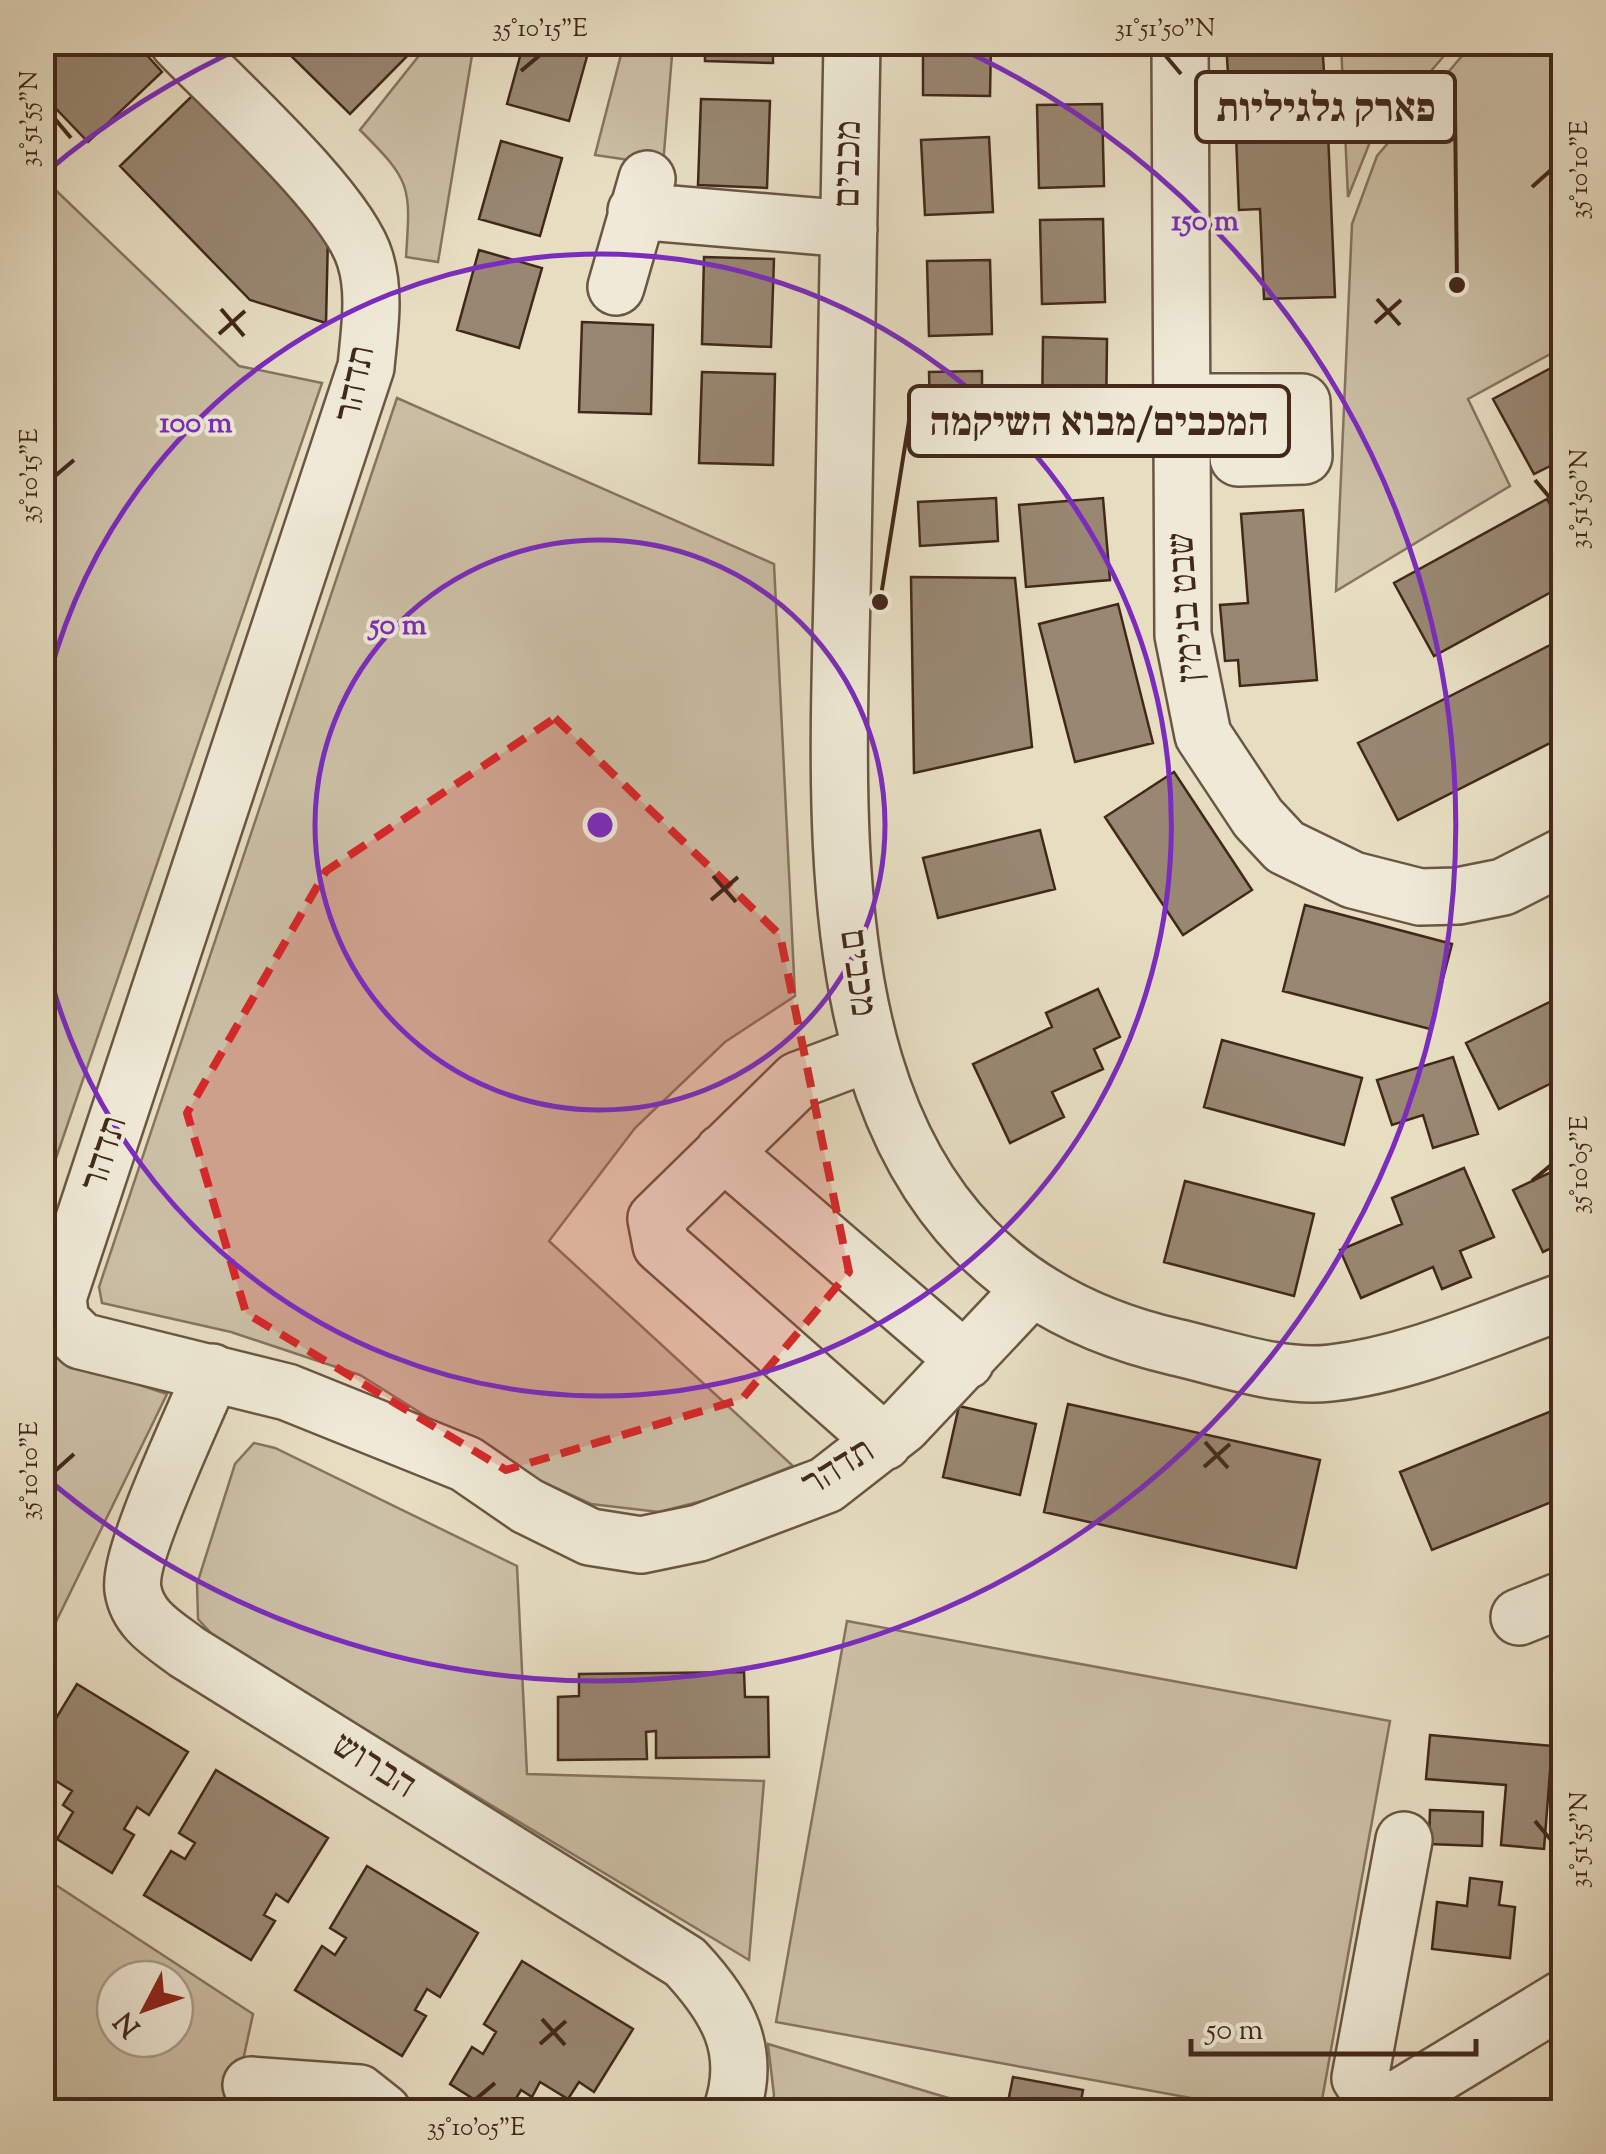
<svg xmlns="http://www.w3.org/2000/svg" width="1606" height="2154" font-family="'Sorts Mill Goudy','Frank Ruhl Libre',serif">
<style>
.green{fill:#cbbfa5;stroke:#867460;stroke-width:2.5;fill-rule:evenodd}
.building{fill:#988771;stroke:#42281a;stroke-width:2.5}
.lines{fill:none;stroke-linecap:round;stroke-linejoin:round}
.minor-casing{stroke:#6b5644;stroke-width:60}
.minor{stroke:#efead7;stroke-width:55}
.marked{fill:#d62828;fill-opacity:0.2;stroke:#d62828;stroke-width:8;stroke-dasharray:20 12;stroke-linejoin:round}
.ticks{fill:none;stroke:#42281a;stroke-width:4}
.ring{fill:none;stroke:#7b2cbf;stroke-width:5}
.labels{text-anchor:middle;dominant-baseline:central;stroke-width:8;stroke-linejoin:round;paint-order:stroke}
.street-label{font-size:38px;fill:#42281a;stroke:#efead7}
.centre{fill:#7b2cbf;stroke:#efead7;stroke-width:5}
.ring-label{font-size:30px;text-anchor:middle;font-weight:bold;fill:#7b2cbf;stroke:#efead7;stroke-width:8;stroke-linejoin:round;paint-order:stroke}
.leader{fill:none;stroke:#42281a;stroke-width:4}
.callout-dot{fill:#42281a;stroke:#efead7;stroke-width:4}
.callout{fill:#efead7;stroke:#42281a;stroke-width:4}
.callout-label{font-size:40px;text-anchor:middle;font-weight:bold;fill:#42281a}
.neatline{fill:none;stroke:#42281a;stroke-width:4}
.ticks-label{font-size:25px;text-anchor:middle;fill:#42281a}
</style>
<rect width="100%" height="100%" fill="#e7dec2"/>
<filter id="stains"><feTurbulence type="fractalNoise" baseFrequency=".002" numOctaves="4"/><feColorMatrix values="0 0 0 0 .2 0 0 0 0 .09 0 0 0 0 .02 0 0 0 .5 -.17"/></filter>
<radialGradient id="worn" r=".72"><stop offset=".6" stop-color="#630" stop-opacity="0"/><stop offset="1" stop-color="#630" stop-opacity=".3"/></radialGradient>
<path class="green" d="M429,43H474L438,262L406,257C411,185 411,181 360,130Z
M624,43H673L663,165L595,155Z
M1341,43H1455L1370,142L1348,197Z
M1473,43H1563V347L1468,399L1510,486L1336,591L1352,224L1377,156Z
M43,178L239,366L322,383L43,1196Z
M397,398L774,564L795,996L725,1042L635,1128L549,1241L793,1466L710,1499L659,1512L591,1504L499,1462L360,1375L231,1332L102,1303L99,1287Z
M43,1353L167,1394L52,1630L43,1694Z
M254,1443L275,1448L517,1566L527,1774L764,1781L749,1960L218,1641L198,1619L197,1584L235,1464Z
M847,1621L1390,1721L1320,2111H1262L776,2022Z
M42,1876L253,2014L232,2111H43ZM115,1979H175V2039H115Z
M768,2045V2044L992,2111H770L774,2095Z"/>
<path class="building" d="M42,42H135L162,72L88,142L42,94Z
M277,42H421L350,114Z
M524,42H591L569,121L507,104Z
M705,42H773V63L705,61Z
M923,42H991L990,96L923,95Z
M1226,42H1322L1327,117L1231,122Z
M193,95L328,235L326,323L250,300L120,166Z
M701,99L770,101L767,188L698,185Z
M1102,104L1104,186L1039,188L1037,105Z
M1328,132L1335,297L1264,299L1260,209L1239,210L1236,135Z
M989,137L993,212L925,215L921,140Z
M501,141L562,158L540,236L479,219Z
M1103,219L1105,302L1042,304L1040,220Z
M479,250L542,268L519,348L457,330Z
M704,257L774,259L771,347L702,344Z
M990,260L992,334L929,336L927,261Z
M582,322L653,325L651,414L579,412Z
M1043,337L1107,339L1106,421L1042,420Z
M1564,361V459L1534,474L1493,399Z
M982,371V389L1016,388L1018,445L931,448L929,372Z
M702,372L775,374L773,465L699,463Z
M1564,489V514L1553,494Z
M996,498L998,541L920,546L918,502Z
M1103,498L1110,580L1026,587L1019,505Z
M1547,499L1564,530V585L1434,656L1394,583Z
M1303,510L1317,680L1240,686L1238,660L1225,661L1220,605L1248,603L1241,514Z
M911,577L1015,578L1032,747L914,773Z
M1118,604L1153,743L1075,762L1039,624Z
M1562,639L1564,736L1398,820L1358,743Z
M1174,772L1252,890L1183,935L1105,817Z
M1040,830L1055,889L938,918L923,858Z
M1305,905L1452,944L1430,1029L1283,991Z
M1098,989L1120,1037L1094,1049L1103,1069L1052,1092L1064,1117L1010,1143L973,1064L1052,1027L1046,1013Z
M1564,995V1077L1499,1109L1466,1043Z
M1222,1040L1362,1078L1344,1145L1204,1107Z
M1453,1057L1478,1134L1433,1148L1423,1115L1392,1125L1377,1080Z
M1564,1166V1242L1543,1252L1513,1190Z
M1464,1168L1494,1237L1460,1251L1471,1277L1442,1289L1433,1267L1361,1298L1340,1250L1402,1224L1392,1198Z
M1185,1181L1314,1214L1294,1296L1164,1262Z
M1068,1404L1320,1460L1296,1568L1044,1512Z
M959,1406L1036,1424L1020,1495L943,1477Z
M1564,1406V1497L1432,1550L1400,1472Z
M744,1672L745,1697H768L769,1757L656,1758V1731L646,1732L647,1759L558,1760V1697L579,1696V1674Z
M77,1684L188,1752L149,1815L137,1807L124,1829L134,1835L112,1873L57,1839L73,1812L63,1805L72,1791L45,1774L55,1757L42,1749V1741Z
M1430,1735L1552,1746L1544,1849L1501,1845L1506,1785L1426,1779Z
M216,1770L328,1838L288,1902L276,1894L264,1915L275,1921L251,1960L144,1895L171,1851L185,1859L195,1843L179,1833Z
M1430,1810L1483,1812L1482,1846L1429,1844Z
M367,1866L478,1933L440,1997L427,1989L415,2010L426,2016L402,2056L295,1990L322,1946L335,1955L346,1938L330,1928Z
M1470,1878L1502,1882L1499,1905L1515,1907L1510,1958L1432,1949L1437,1902L1467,1906Z
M522,1961L633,2029L594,2092L579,2082L568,2099L540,2082L532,2097L521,2090L508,2112H494L450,2084L472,2047L483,2054L496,2032L484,2024Z
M1013,2077L1083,2090L1079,2112H1006Z"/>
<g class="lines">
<defs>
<path id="minor" d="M178,42C224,90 348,201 365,259C376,293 369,333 366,367L58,1298L61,1321L81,1341L287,1392L466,1464L527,1506L590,1537L641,1545L699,1533L826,1485L903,1425L1031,1289
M852,42C849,211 846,380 843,548C838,850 797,1260 1175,1347C1224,1358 1280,1379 1331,1373C1411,1364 1489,1328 1564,1301
M1180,42L1183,635L1203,735L1258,818L1285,847L1353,880L1420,897L1458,896L1503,887L1564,856
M636,211L849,229
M616,287L647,179
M1181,402H1302L1304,456L1238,458
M870,1053L798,1080L656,1219L661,1245L884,1442
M723,1152L966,1361
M212,1372C196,1413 127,1554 133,1590C138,1621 165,1635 187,1652L685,1962C727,2007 753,2050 731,2112
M1519,1617L1564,1599
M251,2085L359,2093L383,2112
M1381,2105L1360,2078L1404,1840
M1376,2112L1564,1998"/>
</defs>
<use href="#minor" class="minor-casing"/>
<use href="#minor" class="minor"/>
</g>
<path class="marked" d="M555,718L780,935L849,1272L742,1399L506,1470L246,1313L187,1113L326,871Z"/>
<path class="ticks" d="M1165,55L1181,74M521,71L540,55M55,119L71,138M1532,187L1551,170M1377,299L1400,325M221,309L244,336M1375,323L1401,300M219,334L245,311M55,476L74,460M1535,480L1551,499M713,876L736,902M711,900L738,877M1532,1181L1551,1165M1205,1442L1228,1468M1204,1467L1230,1444M55,1471L74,1454M1535,1821L1551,1840M542,2019L565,2045M540,2044L566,2021M476,2099L495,2083"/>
<g class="ring">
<circle cx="600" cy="825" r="285"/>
<path d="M43 701A571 571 0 1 1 43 949"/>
<path d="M44 174A856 856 0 0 1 252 43M948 43A856 856 0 1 1 44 1476"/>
</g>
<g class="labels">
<g class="street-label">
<text transform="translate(850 164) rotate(-89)">מכבים</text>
<text transform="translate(357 384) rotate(-78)">תדהר</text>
<text transform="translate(1188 607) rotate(-94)">שבט בנימין</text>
<text transform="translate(856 973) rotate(82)">מכבים</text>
<text transform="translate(106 1154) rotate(-72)">תדהר</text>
<text transform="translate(839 1469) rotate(-32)">תדהר</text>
<text transform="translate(373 1767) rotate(32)">הברוש</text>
</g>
</g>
<circle cx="600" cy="825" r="15" class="centre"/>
<g class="ring-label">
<text x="1205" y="230">150 m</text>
<text x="196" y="432">100 m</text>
<text x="398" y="634">50 m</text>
</g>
<path class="leader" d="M1457 285L1455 107M880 602L909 421"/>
<g class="callout-dot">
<circle cx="1457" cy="285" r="10"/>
<circle cx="880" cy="602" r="10"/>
</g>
<g class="callout">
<rect x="1196" y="72" width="259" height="70" rx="10"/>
<rect x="909" y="386" width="380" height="70" rx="10"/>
</g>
<g class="callout-label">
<text x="1326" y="121">פארק גלגיליות</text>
<text x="1099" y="435">המכבים/מבוא השיקמה</text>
</g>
<rect width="1606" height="2154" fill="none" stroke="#e7dec2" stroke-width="110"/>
<g transform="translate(145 2009) rotate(229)"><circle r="48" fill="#efead7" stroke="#aa9c8b" stroke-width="2.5"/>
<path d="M0-8L18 38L0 25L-18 38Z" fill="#8f2418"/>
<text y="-15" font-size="28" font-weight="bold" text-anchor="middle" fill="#42281a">N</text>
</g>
<path d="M1191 2039v15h285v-15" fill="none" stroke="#42281a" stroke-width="5"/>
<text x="1206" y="2039" font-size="30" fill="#42281a" stroke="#efead7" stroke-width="8" paint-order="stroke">50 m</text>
<rect x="55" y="55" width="1496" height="2044" class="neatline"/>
<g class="ticks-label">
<text x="540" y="36">35°10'15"E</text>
<text x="1165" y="36">31°51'50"N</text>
<text transform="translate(28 119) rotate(-90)" y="9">31°51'55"N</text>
<text transform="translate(1578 170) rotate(-90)" y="9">35°10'10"E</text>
<text transform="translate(28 476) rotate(-90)" y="9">35°10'15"E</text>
<text transform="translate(1578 499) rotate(-90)" y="9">31°51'50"N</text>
<text transform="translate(1578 1165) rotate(-90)" y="9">35°10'05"E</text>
<text transform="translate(28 1471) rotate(-90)" y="9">35°10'10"E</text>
<text transform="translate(1578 1840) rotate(-90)" y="9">31°51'55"N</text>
<text x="476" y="2135">35°10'05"E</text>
</g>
<rect width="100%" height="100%" filter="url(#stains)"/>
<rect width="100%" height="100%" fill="url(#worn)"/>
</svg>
